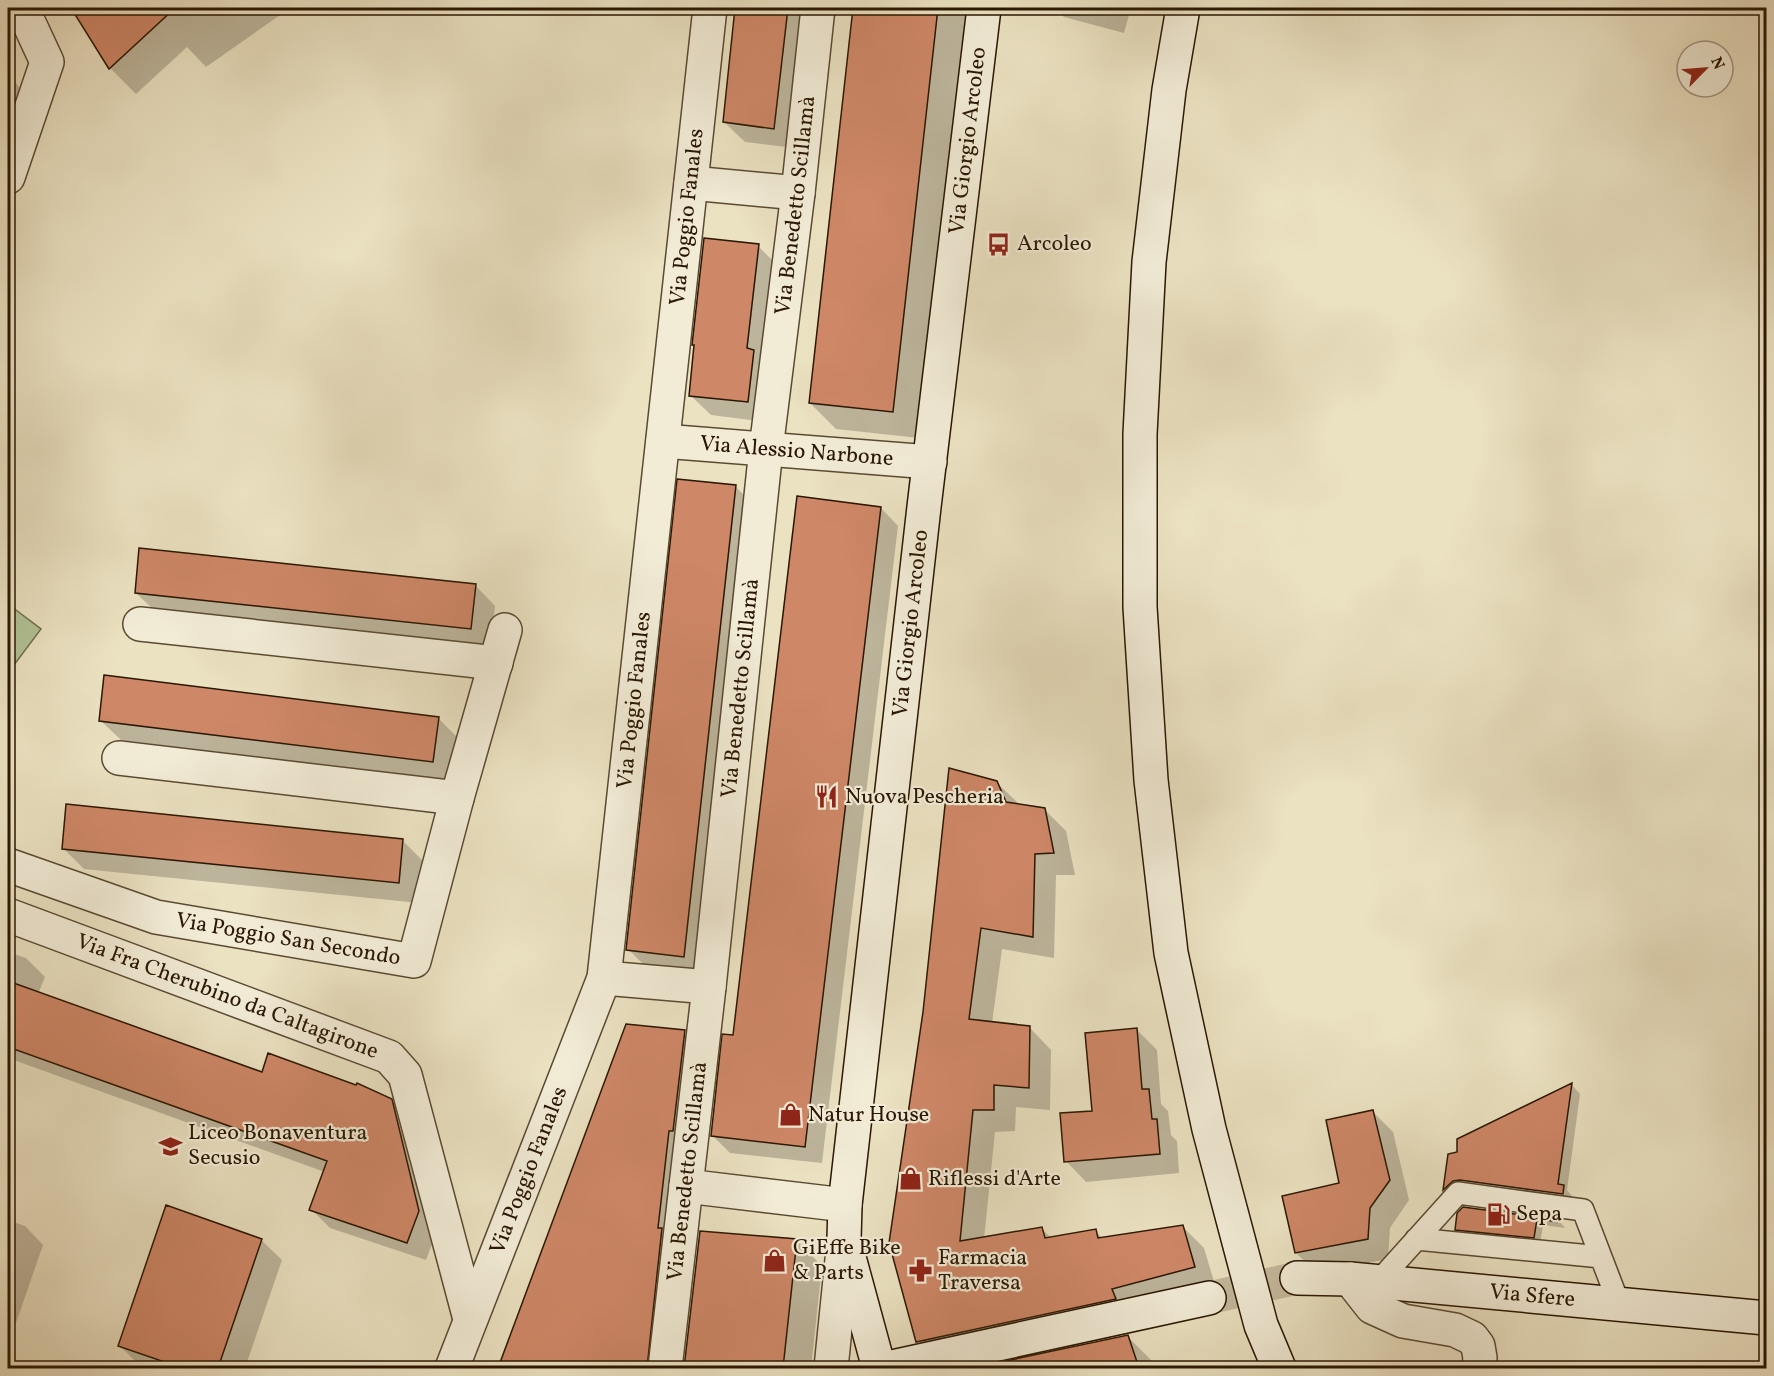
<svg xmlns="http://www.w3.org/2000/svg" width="1774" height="1376" font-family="Vollkorn,serif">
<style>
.green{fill:#b2c497;stroke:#6e6e4c;stroke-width:1.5}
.shadow{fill:#0003}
.building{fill:#ce8767;stroke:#2a1702;stroke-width:1.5}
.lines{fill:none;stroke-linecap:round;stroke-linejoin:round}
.secondary-tunnel{stroke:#c4b99c;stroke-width:33;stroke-dasharray:33 16;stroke-linecap:butt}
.lane-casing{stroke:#5a4a32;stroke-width:24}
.street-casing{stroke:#5a4a32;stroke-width:36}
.secondary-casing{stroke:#2a1702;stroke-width:36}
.lane{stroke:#f2ecd7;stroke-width:21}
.street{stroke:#f2ecd7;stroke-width:33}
.secondary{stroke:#f2ecd7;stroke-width:33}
.labels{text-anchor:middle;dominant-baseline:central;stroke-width:4.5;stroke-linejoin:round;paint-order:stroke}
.street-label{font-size:22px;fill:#2a1702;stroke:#f2ecd7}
.poi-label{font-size:22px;fill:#2a1702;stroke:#f2ecd7;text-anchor:start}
</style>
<rect width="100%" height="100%" fill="#ebe2c2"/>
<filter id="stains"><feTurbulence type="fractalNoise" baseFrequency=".00333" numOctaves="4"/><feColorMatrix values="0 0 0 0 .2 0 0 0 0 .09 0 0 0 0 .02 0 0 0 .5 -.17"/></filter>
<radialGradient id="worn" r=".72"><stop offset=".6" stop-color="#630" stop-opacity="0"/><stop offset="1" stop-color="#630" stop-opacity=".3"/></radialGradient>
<path class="green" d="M8,604L41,629L8,673Z"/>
<path class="shadow" d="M73,8H280L283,13L206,67L187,47L136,94L110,68Z
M737,8H810L794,148L745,142L724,122Z
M854,8H966L919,438L836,429L810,403Z
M1054,8H1131L1124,33L1064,17Z
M8,70L31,106L8,138Z
M758,246L778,266L767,422L711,415L690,395Z
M735,486L762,513L710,982L654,975L628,949Z
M881,508L898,526L822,1163L730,1153L712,1135L734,1037Z
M475,585L495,606L491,649L157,613L136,593Z
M438,718L458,738L453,781L121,740L100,720Z
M996,782L1019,804L1044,809L1066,831L1075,875H1056L1054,958L1002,949L992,1023L1030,1028L1051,1050L1050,1110L1016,1107L1015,1131L995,1132L984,1239L1042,1229L1051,1238L1095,1231L1103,1239L1182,1226L1204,1248L1216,1288L938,1358L916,1336Z
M402,840L423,861L419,903L84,869L63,848Z
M8,952L26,958L45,977L38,994L263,1074L391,1100L410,1119L437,1231L426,1260L330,1228L311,1209L325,1172L8,1058Z
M627,1025L684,1032L710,1057L674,1368H500Z
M1137,1030L1157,1050L1161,1104L1168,1111L1171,1135L1177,1141L1179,1173L1086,1182L1066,1161Z
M1572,1085L1580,1094L1567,1190L1572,1196L1571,1203L1453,1198L1445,1190L1449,1155L1459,1153Z
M1373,1112L1393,1132L1409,1200L1390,1228L1388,1259L1317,1273L1296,1253L1341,1184Z
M1464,1208L1559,1221L1565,1228L1543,1225L1540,1243L1463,1236L1456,1229Z
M8,1220L25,1226L43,1245L16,1323L8,1320Z
M701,1233L796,1240L822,1266L811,1368H685Z
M261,1240L282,1260L245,1368H147L140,1366L120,1346Z
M1127,1336L1154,1363L1156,1368H980Z
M401,1364L415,1368H399Z"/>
<path class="building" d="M71,8H175L109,69Z
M735,8H788L774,129L723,122Z
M853,8H938L893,412L809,403Z
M704,238L759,244L747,348L754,350L748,402L689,396L694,345H692Z
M677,479L736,485L684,957L626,950Z
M797,496L881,507L805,1147L711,1136L722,1034L733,1035Z
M139,548L476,584L471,629L135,593Z
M104,675L439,717L433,762L99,721Z
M949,768L997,781L1006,802L1045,808L1054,853L1035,854L1033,937L981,928L969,1019L1030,1026L1029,1088L994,1085V1110H973L960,1241L1042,1227L1045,1238L1096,1229L1098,1238L1183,1225L1195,1267L1112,1289L1116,1299L916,1342L889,1243L923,1012Z
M66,804L403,839L399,883L62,849Z
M8,981L262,1072L268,1053L356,1085L357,1083L392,1099L419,1211L407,1243L309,1210L327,1161L8,1047Z
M626,1024L685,1030L673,1131H669L658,1228H662L647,1368H498Z
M1137,1028L1142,1089H1149L1152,1119H1157L1160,1154L1064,1162L1060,1113L1092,1111L1085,1033Z
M1572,1083L1558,1184L1564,1185L1563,1194L1460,1180L1453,1181L1443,1190L1448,1154L1457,1152V1139Z
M1373,1110L1390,1180L1370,1208L1368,1239L1295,1253L1282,1196L1339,1183L1326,1120Z
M166,1205L262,1239L218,1368H182L118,1346Z
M1463,1207L1560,1220L1559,1222L1537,1219L1534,1238L1455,1230L1457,1213Z
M700,1231L797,1239L783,1368H684Z
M1128,1335L1139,1368H973Z"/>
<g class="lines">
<path class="secondary-tunnel" d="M1209,1298L1297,1278"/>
<defs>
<path id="lane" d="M1416,1239L1601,1257
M1378,1282L1458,1193L1583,1210L1619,1304"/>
<g id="street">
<path d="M8,177L47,62L22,8"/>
<path d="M691,183L798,193"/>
<path id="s1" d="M663,441L930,462"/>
<path d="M140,624L496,663"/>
<path d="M119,758L457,798"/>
<path id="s2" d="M8,865L156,917L414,961L457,798L505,630"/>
<path id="s3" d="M8,915L389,1057L405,1075L470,1319"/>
<path d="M604,978L709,987"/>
<path d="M686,1186L845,1205"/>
<path d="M1350,1279L1372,1307L1403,1321L1455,1330L1472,1338L1478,1346L1480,1358L1479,1368"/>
<path id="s4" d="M452,1368L604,978L710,8"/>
<path id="s5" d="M665,1368L709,987L766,449L798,193L818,8"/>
<path d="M831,1368L844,1240"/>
</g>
<g id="secondary">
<path d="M1183,8L1169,90L1149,262L1140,434V607L1151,780L1171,953L1209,1129L1261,1325L1279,1368"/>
<path id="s6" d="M1297,1278L1350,1279L1766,1318"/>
<path id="s7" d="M879,1368L844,1239L845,1205L924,507L984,8"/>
<path d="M887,1368L1209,1298"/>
</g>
</defs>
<use href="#lane" class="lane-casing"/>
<use href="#street" class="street-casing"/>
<use href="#secondary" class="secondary-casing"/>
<use href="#lane" class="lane"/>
<use href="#street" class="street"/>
<use href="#secondary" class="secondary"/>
</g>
<defs>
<symbol id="bus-bare" viewBox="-9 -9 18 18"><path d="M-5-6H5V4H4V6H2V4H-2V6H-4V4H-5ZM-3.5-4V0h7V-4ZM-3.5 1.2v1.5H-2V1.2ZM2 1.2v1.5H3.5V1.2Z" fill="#8f2418" stroke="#f2ecd7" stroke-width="2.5" paint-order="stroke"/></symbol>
<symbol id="restaurant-bare" viewBox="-9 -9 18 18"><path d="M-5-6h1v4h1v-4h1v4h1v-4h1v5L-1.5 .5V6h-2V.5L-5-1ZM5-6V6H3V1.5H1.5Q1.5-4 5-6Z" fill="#8f2418" stroke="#f2ecd7" stroke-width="2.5" paint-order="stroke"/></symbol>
<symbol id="shop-bare" viewBox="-9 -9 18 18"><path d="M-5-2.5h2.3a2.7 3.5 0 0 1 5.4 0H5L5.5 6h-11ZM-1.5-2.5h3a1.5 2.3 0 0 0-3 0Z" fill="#8f2418" stroke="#f2ecd7" stroke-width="2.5" paint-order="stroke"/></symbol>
<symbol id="school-bare" viewBox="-9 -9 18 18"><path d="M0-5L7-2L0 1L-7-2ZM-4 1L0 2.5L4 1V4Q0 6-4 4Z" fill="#8f2418" stroke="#f2ecd7" stroke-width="2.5" paint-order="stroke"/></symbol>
<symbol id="fuel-bare" viewBox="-9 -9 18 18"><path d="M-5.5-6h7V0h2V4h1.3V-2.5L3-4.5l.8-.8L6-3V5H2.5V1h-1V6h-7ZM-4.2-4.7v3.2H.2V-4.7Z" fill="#8f2418" stroke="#f2ecd7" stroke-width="2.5" paint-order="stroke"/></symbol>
<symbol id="pharmacy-bare" viewBox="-9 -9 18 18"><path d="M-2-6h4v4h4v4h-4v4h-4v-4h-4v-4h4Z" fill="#8f2418" stroke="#f2ecd7" stroke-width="2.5" paint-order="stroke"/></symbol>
</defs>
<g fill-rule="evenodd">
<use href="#bus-bare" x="982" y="228" width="33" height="33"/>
<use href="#restaurant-bare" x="810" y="780" width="33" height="33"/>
<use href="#shop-bare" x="774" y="1098" width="33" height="33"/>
<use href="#school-bare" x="154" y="1130" width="33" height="33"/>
<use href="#shop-bare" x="894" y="1162" width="33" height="33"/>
<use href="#fuel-bare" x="1482" y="1198" width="33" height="33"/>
<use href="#shop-bare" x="758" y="1244" width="33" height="33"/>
<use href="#pharmacy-bare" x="904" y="1254" width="33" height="33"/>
</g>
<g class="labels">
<g class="street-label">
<text stroke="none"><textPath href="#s7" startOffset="1239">Via Giorgio Arcoleo</textPath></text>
<text stroke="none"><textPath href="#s5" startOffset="1170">Via Benedetto Scillamà</textPath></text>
<text stroke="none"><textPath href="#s4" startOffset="1184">Via Poggio Fanales</textPath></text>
<text stroke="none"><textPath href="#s1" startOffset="134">Via Alessio Narbone</textPath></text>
<text stroke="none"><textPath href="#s7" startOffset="753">Via Giorgio Arcoleo</textPath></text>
<text stroke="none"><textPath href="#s5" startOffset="684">Via Benedetto Scillamà</textPath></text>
<text stroke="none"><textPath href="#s4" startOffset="698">Via Poggio Fanales</textPath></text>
<text stroke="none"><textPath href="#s2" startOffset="291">Via Poggio San Secondo</textPath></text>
<text stroke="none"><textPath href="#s3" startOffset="234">Via Fra Cherubino da Caltagirone</textPath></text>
<text stroke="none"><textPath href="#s4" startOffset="212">Via Poggio Fanales</textPath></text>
<text stroke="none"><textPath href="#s5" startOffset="198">Via Benedetto Scillamà</textPath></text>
<text stroke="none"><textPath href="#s6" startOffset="236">Via Sfere</textPath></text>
</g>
<g class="poi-label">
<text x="1017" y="244">Arcoleo</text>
<text x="845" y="797">Nuova Pescheria</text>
<text x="808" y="1115">Natur House</text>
<text x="188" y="1133">Liceo Bonaventura<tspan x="188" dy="25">Secusio</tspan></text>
<text x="928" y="1179">Riflessi d'Arte</text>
<text x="1516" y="1214">Sepa</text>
<text x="793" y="1248">GiEffe Bike<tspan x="793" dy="25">&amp; Parts</tspan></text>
<text x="938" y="1258">Farmacia<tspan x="938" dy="25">Traversa</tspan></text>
</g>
</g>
<rect width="1774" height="1376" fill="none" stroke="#ebe2c2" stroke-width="30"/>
<rect x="9" y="9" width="1756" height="1358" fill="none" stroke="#2a1702" stroke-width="3"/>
<rect x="15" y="15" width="1744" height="1346" fill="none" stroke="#2a1702" stroke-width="1.5"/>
<g transform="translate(1705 69) rotate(65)"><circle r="28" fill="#f2ecd7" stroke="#a29782" stroke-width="1.5"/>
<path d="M0-4.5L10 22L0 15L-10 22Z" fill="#8f2418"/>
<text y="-9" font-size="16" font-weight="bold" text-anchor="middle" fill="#2a1702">N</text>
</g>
<rect width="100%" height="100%" filter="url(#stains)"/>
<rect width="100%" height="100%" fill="url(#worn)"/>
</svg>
